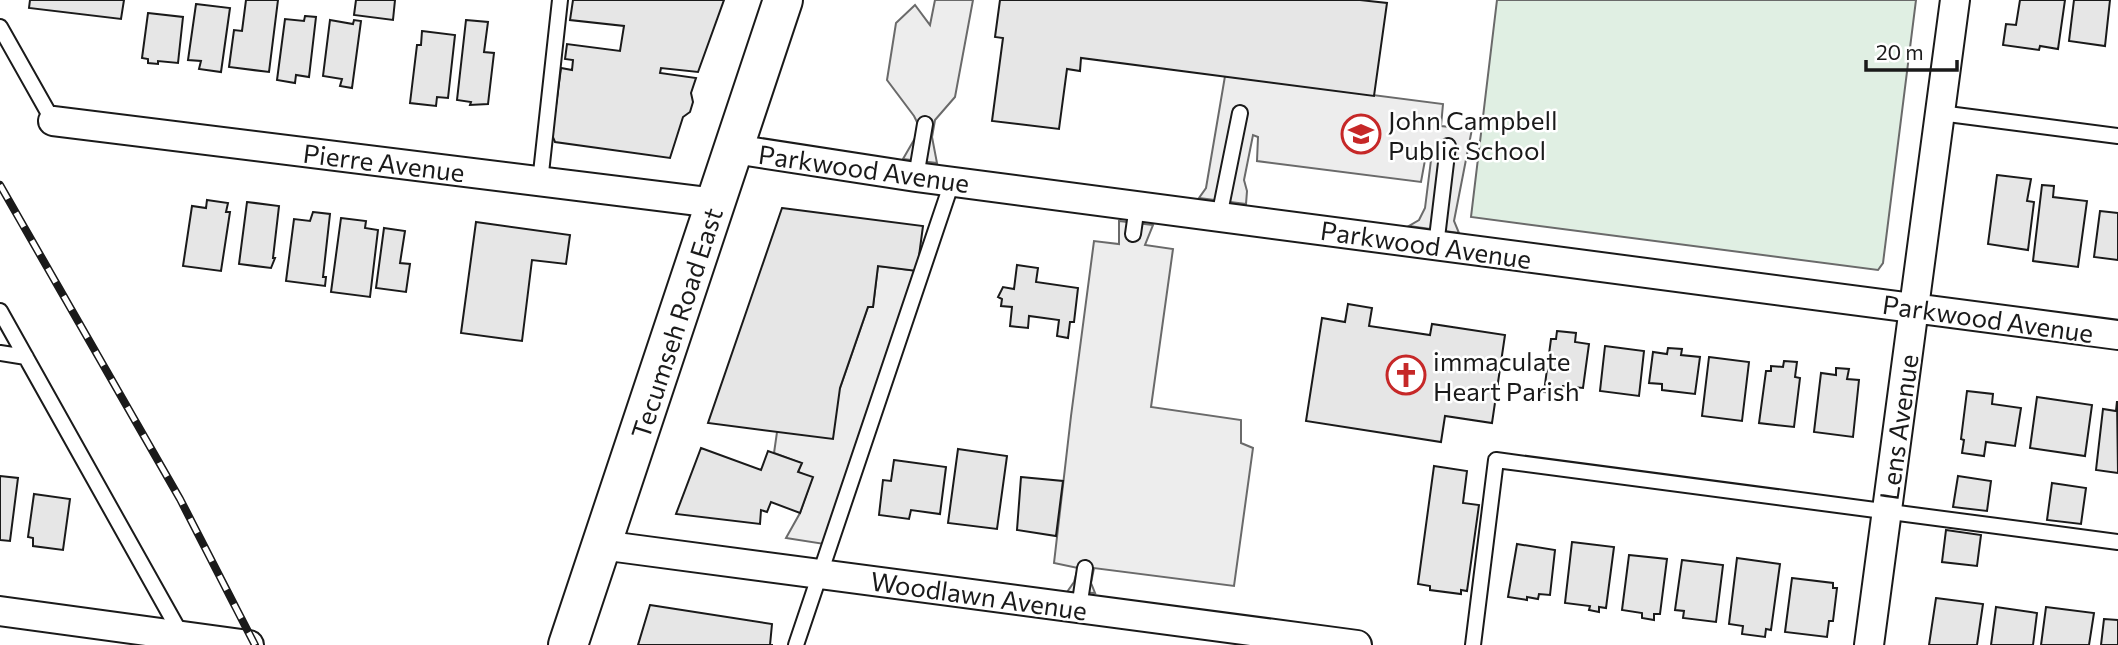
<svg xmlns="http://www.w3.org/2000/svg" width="2118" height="645" font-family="Commissioner,sans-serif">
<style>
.green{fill:#e0efe3;stroke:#6a6a6a;stroke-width:2}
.parking{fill:#ededed;stroke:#6a6a6a;stroke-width:2}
.building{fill:#e6e6e6;stroke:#1a1a1a;stroke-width:2}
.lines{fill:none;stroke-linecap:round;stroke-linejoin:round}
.lane-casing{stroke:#1a1a1a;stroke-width:18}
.street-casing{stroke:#1a1a1a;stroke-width:32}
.secondary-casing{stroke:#1a1a1a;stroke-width:42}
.lane{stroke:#fff;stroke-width:14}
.street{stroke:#fff;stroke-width:28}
.secondary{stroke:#fff;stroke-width:38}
.rail-casing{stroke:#1a1a1a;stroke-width:8}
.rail{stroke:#fff;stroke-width:5;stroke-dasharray:16;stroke-linecap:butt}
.labels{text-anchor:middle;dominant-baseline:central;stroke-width:5;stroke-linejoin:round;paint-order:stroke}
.poi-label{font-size:26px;fill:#1a1a1a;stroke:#fff;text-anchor:start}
.street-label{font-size:26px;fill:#1a1a1a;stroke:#fff}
</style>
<rect width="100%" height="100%" fill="#fff"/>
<path class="green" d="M1497,0H1916L1883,263L1878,270L1471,217Z"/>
<path class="parking" d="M935,0H973L955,97L935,120L932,137L937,163L903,159L918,133L919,126L914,116L887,80L896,23L915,5L930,25Z
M1225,76L1443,104L1441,126L1472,129L1454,221L1459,233L1409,226L1419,220L1425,208L1431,160H1425L1421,182L1257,161L1258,137L1253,135L1244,180L1247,191L1246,204L1199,198L1206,188Z
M1119,221L1153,225L1145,245L1173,249L1151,407L1241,420V443L1253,448L1234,586L1094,568L1091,583L1095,593L1067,592L1074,582L1078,568L1054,563L1071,416L1094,241L1119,244Z
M878,266L917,271L824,544L786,538L800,513L812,478L798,472L801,463L774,453L777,432L840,388L868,307H873Z"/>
<path class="building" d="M30,0H124L121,19L29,8Z
M246,0H278L269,72L229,67L234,30L242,31Z
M356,0H395L393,20L354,15Z
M573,0H724L698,72L661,68L660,73L696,78L691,93L693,102L690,112L683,117L670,158L555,142L552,135L561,68L572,70L573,60L565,59L567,44L620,51L624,26L570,20Z
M1000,0H1360L1387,3L1374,96L1081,58L1080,71L1067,69L1059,129L992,121L1003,38L995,37Z
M2020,0H2065L2058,49L2040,46L2039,50L2003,45L2006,24L2016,25Z
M2074,0H2110L2105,46L2069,41Z
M196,4L230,8L221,72L199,69L201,61L188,60Z
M148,13L183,17L178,63L158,61V64L148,63V59L142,58Z
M305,16L316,17L309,77L296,75L295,83L277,80L285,19L304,21Z
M330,20L353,24L354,20L361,21L352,88L340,86L342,79L323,76Z
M466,20L488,22L484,52L494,53L488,104L470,105L471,102L457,100Z
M422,31L455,35L448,98L437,97L436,106L410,103L417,45H421Z
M1997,175L2031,179L2027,201L2034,202L2028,250L1988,244Z
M2042,185L2054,186L2053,197L2087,201L2078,267L2033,261Z
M207,200L228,203L226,212H230L221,271L183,266L192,206L206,208Z
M247,202L279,206L273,258H275L271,268L239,264Z
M782,208L923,226L917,271L878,266L873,307H868L840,388L833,439L708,423Z
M2100,211L2118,213V260L2094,257Z
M313,212L330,214L323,277H326L325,286L286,281L294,219L310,221Z
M341,218L366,221L365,228L378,230L370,297L331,292Z
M476,222L570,235L566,264L532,260L522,341L461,333Z
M384,228L405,231L400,263L410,264L406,292L376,288Z
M1017,265L1038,268L1036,282L1078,288L1074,322H1070L1068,338L1057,336L1059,320L1029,316L1028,328L1010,326L1012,307L1001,306L1002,299L998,297L1003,287L1014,289Z
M1348,304L1372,308L1369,326L1430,335L1432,324L1505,335L1492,423L1445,416L1441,442L1306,421L1322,318L1345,322Z
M1557,331L1576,333L1575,342L1589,344L1583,388L1563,386L1562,393L1544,392L1551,339H1556Z
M1605,346L1644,351L1639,396L1600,391Z
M1668,348L1682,349L1681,355L1700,357L1695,394L1662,390V384L1649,383L1653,352L1667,354Z
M1709,357L1749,362L1742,421L1702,416Z
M1784,361L1797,362L1795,377L1800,378L1794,427L1759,423L1766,371H1771V366L1783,367Z
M1836,368L1849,369L1847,379L1859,380L1853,437L1814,432L1821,373L1836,375Z
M1967,391L1993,394L1992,404L2021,408L2015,446L1986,442L1984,456L1962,453L1964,440L1961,439Z
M2037,397L2092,405L2085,456L2030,448Z
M2117,401L2118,473L2096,470L2103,409L2116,411Z
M701,448L761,470L768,451L802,463L798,472L813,477L800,513L771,502L767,512L761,510L760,524L676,514Z
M958,449L1007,456L997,529L948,523Z
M894,460L946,467L940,514L911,510L909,519L879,515L883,480L891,481Z
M1434,466L1467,471L1463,503L1479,505L1467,591L1461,590V594L1430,590V586L1418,584Z
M0,476L18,478L10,541L0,540Z
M1958,476L1991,481L1987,511L1953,507Z
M1021,477L1063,481L1056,536L1017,530Z
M2052,483L2086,488L2081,524L2047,520Z
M34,494L70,499L63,550L33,546V538L28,537Z
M1946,530L1981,535L1977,566L1942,562Z
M1572,542L1614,547L1606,608L1599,607V612L1589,610L1590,606L1565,603Z
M1517,544L1555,550L1550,595L1539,594L1538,599L1527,597V600L1508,597Z
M1629,555L1667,559L1660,614H1654V620L1642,618V613L1622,610Z
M1737,558L1780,564L1771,630L1766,629L1765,637L1742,634L1743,626L1729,624Z
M1682,560L1723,565L1716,622L1683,618L1684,611L1675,610Z
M1792,578L1833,583V588H1837L1833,621H1829L1827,637L1785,632Z
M1936,598L1983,604L1977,645H1929Z
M650,605L772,624L770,645H773H638Z
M1996,607L2037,613L2033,645H1991Z
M2046,607L2094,613L2089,645H2041Z
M2104,619L2118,620V645H2101Z"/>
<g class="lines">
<defs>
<path id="lane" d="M0,27L53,121
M1940,113L2118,136
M916,177L925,124
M540,182L560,0
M1219,217L1240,113
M1133,234L1137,206
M1436,246L1448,146
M0,311L182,636
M0,353L26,357
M1079,608L1085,568
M796,645L952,182
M1473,645L1496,460L2118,542"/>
<path id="street" d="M53,121L715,203
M734,149L916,177L2118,335
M601,545L1357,645
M0,611L249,645
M1869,645L1955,0"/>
<path id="secondary" d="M568,645L783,0"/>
</defs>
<use href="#lane" class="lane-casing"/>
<use href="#street" class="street-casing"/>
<use href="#secondary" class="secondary-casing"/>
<use href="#lane" class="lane"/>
<use href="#street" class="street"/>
<use href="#secondary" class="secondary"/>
<defs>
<path id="rail" d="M0,185L180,499L255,645"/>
</defs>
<use href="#rail" class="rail-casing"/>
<use href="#rail" class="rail"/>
</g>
<defs>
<symbol id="school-ring" viewBox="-11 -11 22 22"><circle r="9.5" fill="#fff" stroke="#c62828" stroke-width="1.5"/><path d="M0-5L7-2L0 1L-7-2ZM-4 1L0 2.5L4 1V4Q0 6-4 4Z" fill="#c62828"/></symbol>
<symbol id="church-ring" viewBox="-11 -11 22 22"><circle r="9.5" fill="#fff" stroke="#c62828" stroke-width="1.5"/><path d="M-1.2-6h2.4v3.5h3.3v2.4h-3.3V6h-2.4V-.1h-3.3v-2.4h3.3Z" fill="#c62828"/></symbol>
</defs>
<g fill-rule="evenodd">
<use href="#school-ring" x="1339" y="112" width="44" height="44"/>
<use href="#church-ring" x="1384" y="353" width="44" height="44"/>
</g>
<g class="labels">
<g class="poi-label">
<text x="1388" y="119">John Campbell<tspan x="1388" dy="30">Public School</tspan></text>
<text x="1433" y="360">immaculate<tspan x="1433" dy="30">Heart Parish</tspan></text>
</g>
<g class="street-label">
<text transform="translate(384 162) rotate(7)">Pierre Avenue</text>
<text transform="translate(864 168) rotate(8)">Parkwood Avenue</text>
<text transform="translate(1426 244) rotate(8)">Parkwood Avenue</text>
<text transform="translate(1988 318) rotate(8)">Parkwood Avenue</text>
<text transform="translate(676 323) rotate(-72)">Tecumseh Road East</text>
<text transform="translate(1898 427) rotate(-82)">Lens Avenue</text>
<text transform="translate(979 595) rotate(8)">Woodlawn Avenue</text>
</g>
</g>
<path d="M1866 60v10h91v-10" fill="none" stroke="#1a1a1a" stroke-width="3.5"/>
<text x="1876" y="60" font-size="21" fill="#1a1a1a" stroke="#ffffff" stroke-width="5" paint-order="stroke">20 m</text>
</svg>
